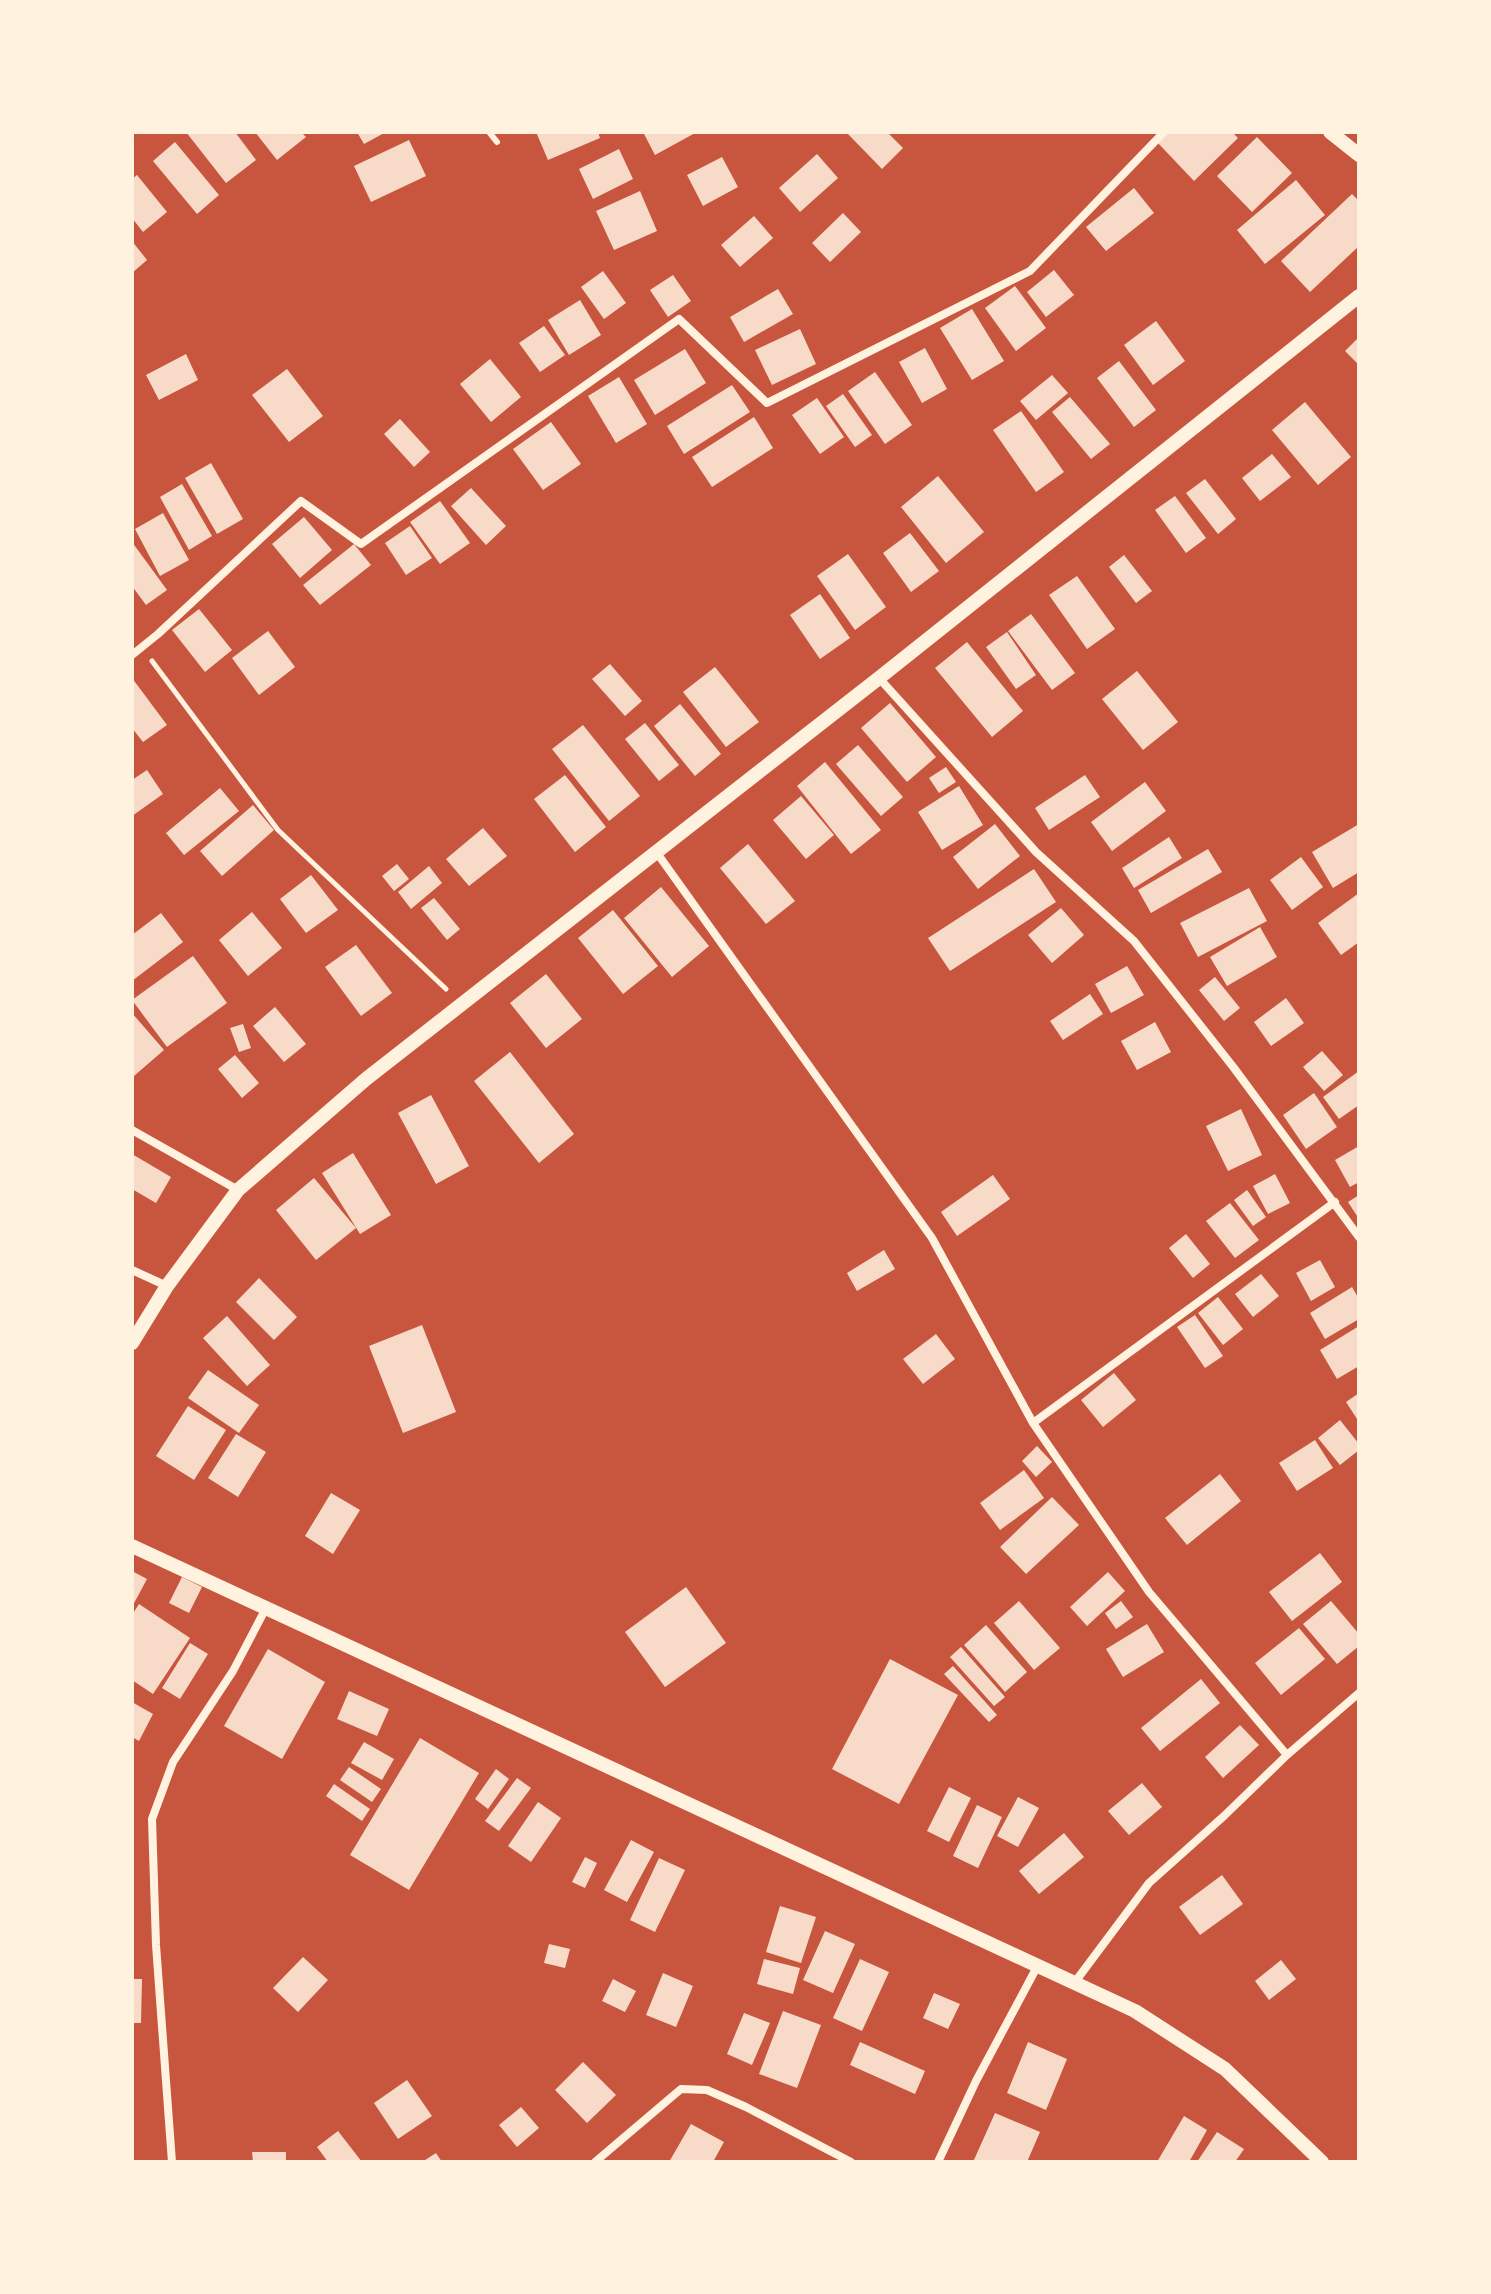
<svg xmlns="http://www.w3.org/2000/svg" width="1491" height="2294" font-family="Poppins,sans-serif">
<style>
.building{fill:#f7dbc8}
.lines{fill:none;stroke-linecap:round;stroke-linejoin:round}
.path{stroke:#fff3e0;stroke-width:5}
.service{stroke:#fff3e0;stroke-width:6}
.minor{stroke:#fff3e0;stroke-width:8}
.tertiary{stroke:#fff3e0;stroke-width:14}
</style>
<rect width="100%" height="100%" fill="#c8553d"/>
<path class="building" d="M186,132H235L256,160L226,183Z
M255,132H301L306,137L277,160Z
M357,132H386L364,144Z
M536,132H598L600,138L548,160Z
M643,132H697L655,155Z
M850,132H887L903,148L882,169L848,134Z
M1168,132H1232L1238,138L1194,181L1157,142Z
M1257,137L1292,173L1252,212L1217,176Z
M409,140L426,176L371,202L354,166Z
M175,142L219,195L197,214L153,161Z
M619,149L633,179L593,199L579,169Z
M817,154L838,178L800,212L779,188Z
M722,157L738,187L703,206L687,175Z
M137,175L167,212L143,232L132,218V179Z
M1296,180L1325,215L1265,264L1237,230Z
M1134,188L1154,213L1106,251L1086,227Z
M640,191L657,231L614,250L596,211Z
M1352,194L1359,201V246L1310,292L1281,261Z
M843,213L861,232L830,262L812,243Z
M754,216L773,238L740,267L721,245Z
M132,241L147,260L132,273Z
M1054,270L1074,295L1046,317L1027,292Z
M603,271L626,303L604,319L581,287Z
M673,275L691,301L668,317L650,290Z
M1015,286L1046,328L1016,351L985,308Z
M778,289L793,314L744,342L730,317Z
M580,300L601,335L569,355L548,320Z
M972,309L1004,361L972,380L940,328Z
M1156,321L1185,361L1153,385L1124,345Z
M544,326L565,355L540,372L519,343Z
M800,329L816,364L772,385L755,350Z
M1359,337V365L1345,351Z
M925,348L947,389L922,403L899,362Z
M685,349L706,383L655,415L634,380Z
M186,354L198,380L159,400L146,375Z
M490,359L521,397L491,422L460,384Z
M1119,361L1156,410L1134,427L1097,378Z
M287,369L323,416L289,442L252,395Z
M875,372L912,425L885,444L848,391Z
M1052,375L1068,393L1036,420L1020,401Z
M619,377L647,424L616,443L588,396Z
M732,385L750,412L684,454L667,426Z
M843,394L872,435L855,447L826,406Z
M1070,397L1110,444L1091,459L1052,412Z
M817,398L844,437L820,454L792,415Z
M1305,402L1351,457L1318,485L1272,430Z
M1021,411L1064,472L1036,492L993,430Z
M754,417L773,448L712,487L692,457Z
M400,419L430,452L414,467L384,434Z
M551,422L581,464L543,490L513,449Z
M1272,454L1291,477L1260,501L1242,478Z
M211,463L243,519L217,534L185,478Z
M938,476L984,532L946,563L901,507Z
M1205,479L1236,519L1218,534L1186,493Z
M182,484L212,536L189,550L160,497Z
M471,488L506,526L486,545L451,506Z
M1175,496L1206,538L1186,553L1155,510Z
M440,501L470,543L440,564L410,522Z
M163,513L189,560L160,576L135,529Z
M304,517L332,550L300,578L272,544Z
M410,526L432,558L406,575L385,543Z
M910,533L939,571L911,592L883,553Z
M132,542L167,590L146,605L132,586Z
M354,544L371,565L320,605L303,585Z
M848,554L886,607L855,630L817,576Z
M1124,555L1152,591L1136,603L1109,567Z
M1077,576L1115,629L1087,649L1049,595Z
M820,594L850,638L820,659L790,615Z
M199,609L232,650L205,672L172,630Z
M1031,614L1075,673L1052,690L1008,631Z
M268,631L295,667L259,695L232,658Z
M1007,632L1036,675L1016,689L986,647Z
M967,642L1023,711L992,737L935,668Z
M610,664L642,701L625,716L592,679Z
M715,667L759,722L726,747L683,692Z
M1137,671L1178,722L1143,750L1102,699Z
M132,678L167,725L143,742L132,728Z
M890,703L936,757L907,782L861,728Z
M680,704L721,754L695,776L654,726Z
M645,723L679,765L659,781L625,739Z
M583,725L640,796L609,821L552,749Z
M858,745L903,797L881,816L836,764Z
M825,762L881,830L851,854L797,786Z
M946,767L956,782L939,793L929,778Z
M147,770L163,794L132,816V780Z
M565,775L606,827L575,852L534,799Z
M1085,775L1100,797L1049,830L1035,808Z
M1145,782L1166,811L1112,851L1091,822Z
M959,786L983,825L942,850L918,812Z
M220,788L239,811L184,855L166,833Z
M801,796L834,835L806,859L773,820Z
M253,805L274,830L222,876L200,851Z
M995,824L1020,856L978,889L953,857Z
M1359,824V872L1333,888L1312,852Z
M483,828L507,856L469,886L446,859Z
M1169,837L1182,858L1134,888L1122,868Z
M748,844L795,901L766,924L720,868Z
M1208,849L1222,872L1151,913L1138,890Z
M1301,857L1323,887L1292,910L1270,880Z
M397,864L409,879L394,891L382,876Z
M429,866L442,883L411,909L398,892Z
M1034,869L1056,902L950,971L928,938Z
M311,875L338,910L306,933L280,899Z
M661,887L709,946L672,977L624,918Z
M1249,888L1267,921L1198,957L1180,923Z
M1359,893V942L1341,955L1318,923Z
M434,898L460,929L447,940L421,908Z
M1061,908L1084,935L1052,963L1028,935Z
M613,910L658,966L623,994L578,938Z
M252,912L282,948L248,976L219,940Z
M161,913L183,942L132,981V935Z
M1260,927L1277,957L1227,986L1210,957Z
M356,945L392,993L361,1016L325,967Z
M193,956L227,1003L167,1047L132,1000Z
M1127,966L1144,995L1111,1013L1095,984Z
M546,974L582,1019L546,1048L510,1003Z
M1215,977L1240,1008L1224,1021L1199,990Z
M1090,994L1103,1014L1063,1040L1050,1021Z
M1286,998L1304,1023L1271,1046L1254,1022Z
M275,1007L306,1044L284,1062L253,1026Z
M132,1013L164,1050L134,1076L132,1073Z
M1155,1022L1171,1052L1137,1070L1121,1041Z
M243,1024L251,1048L239,1052L230,1028Z
M1322,1051L1343,1075L1324,1091L1303,1067Z
M510,1052L574,1134L539,1163L474,1081Z
M235,1055L259,1083L242,1098L218,1069Z
M1359,1071V1105L1339,1119L1323,1097Z
M1314,1093L1337,1127L1306,1149L1283,1115Z
M431,1095L469,1166L436,1184L398,1113Z
M1241,1109L1262,1155L1228,1171L1206,1126Z
M1359,1146V1182L1350,1187L1335,1160Z
M353,1153L391,1215L360,1234L322,1173Z
M132,1154L171,1177L156,1203L132,1189Z
M1275,1174L1290,1203L1268,1214L1253,1186Z
M993,1175L1010,1199L957,1236L941,1212Z
M314,1178L356,1228L316,1260L276,1210Z
M1247,1190L1266,1217L1253,1226L1234,1200Z
M1359,1195V1219L1348,1202Z
M1230,1203L1259,1240L1235,1258L1206,1221Z
M1186,1234L1210,1264L1193,1278L1169,1248Z
M884,1250L895,1269L857,1291L847,1273Z
M1320,1260L1335,1287L1311,1301L1296,1273Z
M1261,1274L1279,1296L1253,1317L1235,1294Z
M259,1278L297,1317L274,1340L236,1302Z
M1352,1287L1359,1299V1319L1325,1339L1310,1313Z
M1218,1297L1243,1329L1223,1345L1198,1313Z
M1195,1315L1223,1356L1205,1368L1177,1327Z
M227,1316L270,1365L247,1386L203,1338Z
M422,1325L456,1412L403,1433L369,1346Z
M1359,1326V1366L1337,1379L1320,1350Z
M936,1334L955,1359L923,1384L903,1359Z
M208,1370L259,1405L239,1433L188,1398Z
M1114,1373L1136,1400L1103,1427L1081,1400Z
M1359,1393V1422L1346,1402Z
M188,1406L226,1430L194,1480L156,1456Z
M1340,1420L1359,1444V1450L1340,1465L1318,1438Z
M236,1434L266,1452L238,1497L208,1478Z
M1315,1440L1333,1468L1297,1491L1279,1463Z
M1037,1446L1052,1462L1036,1477L1022,1461Z
M1024,1470L1044,1498L1000,1530L980,1503Z
M1220,1474L1241,1501L1187,1545L1165,1518Z
M331,1493L360,1510L333,1554L305,1536Z
M1052,1497L1079,1525L1026,1574L1000,1547Z
M1320,1553L1342,1582L1292,1621L1269,1592Z
M132,1571L147,1579L132,1607Z
M1108,1572L1125,1591L1087,1626L1070,1607Z
M182,1577L202,1587L189,1613L169,1603Z
M686,1587L726,1643L665,1687L625,1632Z
M1019,1601L1060,1648L1034,1670L994,1623Z
M1121,1601L1133,1617L1116,1629L1105,1613Z
M1331,1601L1359,1634V1646L1337,1664L1303,1624Z
M139,1604L190,1638L153,1694L132,1680V1615Z
M1147,1624L1164,1652L1123,1677L1106,1649Z
M986,1625L1027,1672L1005,1692L964,1645Z
M1299,1628L1325,1659L1281,1695L1255,1663Z
M190,1643L208,1654L180,1699L162,1688Z
M961,1647L1005,1697L994,1706L950,1657Z
M268,1649L325,1682L282,1759L224,1726Z
M890,1659L958,1695L899,1804L832,1769Z
M953,1666L997,1715L989,1722L944,1674Z
M1201,1679L1220,1703L1160,1751L1141,1728Z
M349,1691L389,1709L377,1736L337,1719Z
M132,1702L153,1714L139,1741L132,1737Z
M1240,1725L1259,1745L1223,1778L1205,1757Z
M420,1738L479,1773L409,1890L350,1855Z
M364,1742L394,1759L382,1780L351,1763Z
M349,1767L381,1789L372,1802L340,1780Z
M496,1769L509,1779L488,1809L475,1799Z
M517,1778L531,1788L499,1831L485,1821Z
M1142,1783L1162,1807L1129,1835L1108,1811Z
M334,1784L370,1809L362,1821L326,1796Z
M949,1787L971,1798L949,1842L927,1831Z
M1018,1797L1039,1808L1018,1847L997,1836Z
M538,1802L561,1818L531,1862L508,1846Z
M977,1805L1002,1817L978,1868L953,1856Z
M1064,1833L1084,1857L1039,1894L1019,1871Z
M631,1840L654,1852L627,1902L604,1890Z
M585,1857L597,1863L585,1888L572,1882Z
M659,1858L685,1870L655,1932L630,1920Z
M1222,1875L1243,1904L1200,1935L1179,1907Z
M780,1906L816,1917L801,1963L766,1952Z
M825,1931L855,1944L833,1993L803,1980Z
M549,1944L570,1949L565,1968L544,1963Z
M303,1957L328,1980L298,2012L273,1988Z
M764,1959L800,1968L793,1994L757,1984Z
M860,1959L889,1972L862,2031L833,2018Z
M1281,1960L1296,1979L1269,2000L1255,1981Z
M663,1973L693,1986L676,2027L646,2015Z
M132,1979H142L141,2023H132Z
M613,1979L636,1991L625,2012L602,2001Z
M934,1993L960,2004L948,2029L923,2018Z
M783,2011L821,2025L797,2088L759,2074Z
M744,2013L770,2023L752,2065L727,2054Z
M860,2042L925,2071L915,2094L850,2065Z
M1028,2042L1067,2059L1046,2110L1007,2093Z
M583,2062L616,2095L587,2123L555,2090Z
M407,2080L432,2116L398,2139L374,2103Z
M521,2107L539,2128L517,2147L499,2125Z
M995,2113L1040,2132L1027,2162H973Z
M1184,2116L1207,2130L1189,2162H1157Z
M691,2124L724,2142L713,2162H669Z
M338,2131L362,2162H328L317,2147Z
M1217,2132L1244,2149L1235,2162H1197Z
M252,2152H286V2162H253Z
M436,2153L442,2162H422Z"/>
<g class="lines">
<path class="path" d="M152,661L278,830L446,989"/>
<path class="service" d="M489,132L497,142"/>
<path class="minor" d="M132,655L158,634L301,501L361,544L679,319L767,403L1030,271L1164,132
M879,678L1036,852L1134,941L1234,1068L1359,1237
M657,853L932,1238L1033,1423L1149,1592L1287,1755
M132,1130L238,1190
M132,1270L167,1286
M1033,1423L1335,1202
M1075,1982L1149,1883L1224,1816L1287,1755L1359,1693
M172,2162L156,1945L152,1819L173,1762L233,1671L266,1608
M595,2162L681,2089L707,2090L746,2107L851,2162
M938,2162L976,2081L1038,1965"/>
<path class="tertiary" d="M1330,132L1359,155
M132,1343L167,1286L238,1190L366,1079L879,678L1359,296
M132,1546L1135,2011L1225,2069L1322,2162"/>
</g>
<rect width="1491" height="2294" fill="none" stroke="#fff3e0" stroke-width="268"/>
</svg>
